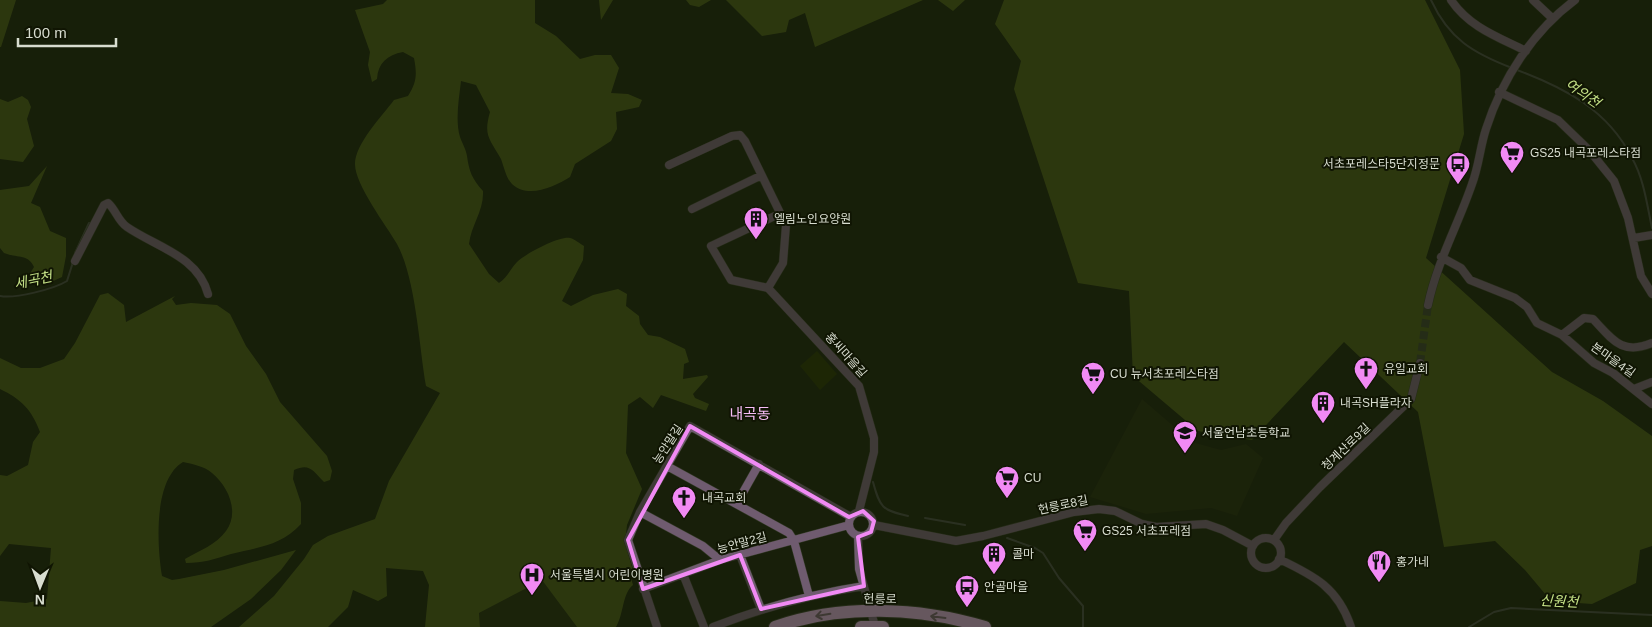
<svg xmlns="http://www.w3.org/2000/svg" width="1652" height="627" font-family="Helvetica,'Noto Sans KR',sans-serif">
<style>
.built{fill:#20280d}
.green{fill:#243002}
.forest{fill:#455616}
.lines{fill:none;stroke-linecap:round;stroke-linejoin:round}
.stream{stroke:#42463e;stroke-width:2}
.street-tunnel{stroke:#353c28;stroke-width:8;stroke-dasharray:8 4;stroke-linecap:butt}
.street-casing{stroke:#333a26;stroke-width:9}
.primary-casing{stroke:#333a26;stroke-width:14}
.street{stroke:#6f5b6f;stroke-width:8}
.primary{stroke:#c69bc6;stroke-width:12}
.oneway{stroke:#6b5864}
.marked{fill:none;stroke:#f18af4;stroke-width:4;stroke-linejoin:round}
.labels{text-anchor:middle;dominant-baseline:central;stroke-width:4;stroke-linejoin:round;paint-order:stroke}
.poi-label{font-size:12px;fill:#d8ddd0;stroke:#101503;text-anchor:start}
.street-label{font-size:12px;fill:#d8ddd0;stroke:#101503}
.water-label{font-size:14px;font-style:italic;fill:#c5e287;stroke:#101503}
.quarter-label{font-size:15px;fill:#f7bdf7;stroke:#101503}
</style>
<rect width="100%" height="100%" fill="#181f0a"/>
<path class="built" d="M1142,399L1192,442L1221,450L1246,444L1263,458L1237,516L1211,508L1146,514L1090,497Z
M542,579L577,627H480L479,613Z"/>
<path class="green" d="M817,351L837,374L820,390L800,366Z"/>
<path class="forest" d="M0,0H16L1,47H0Z
M387,0H535V23L556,36L580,59L595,55H611L619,68L611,93L628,94L642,100L639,107L616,112L617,129L611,141L575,164L570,177C554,187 528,199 512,184C506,178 504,167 501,159C490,139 483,136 490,112L476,85L461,81C459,99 455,120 460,137C462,143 466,149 467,156C469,171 472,179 483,191C484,211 471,225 469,244L489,274L499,283C508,277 510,269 517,262C525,254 559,236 570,238C575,239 580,244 584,246L583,260L562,301L571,306L593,295L618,289L627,294L626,306L639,316L640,324L648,335L660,337L685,349L689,362L684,364L683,379L707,375L708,377L693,394L695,398L709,404L706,411L661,395L653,408L640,397L628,405L626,453L642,489L627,525L625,543L635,577L631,578L633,585C622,594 624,614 616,627H577L542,580L479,613L480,627H425L429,585L423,571L386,568L387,596L378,601L353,590L348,607L328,627H239L274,596L304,559L313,545L328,536L375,519L389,481L440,393L426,386C419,346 416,279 397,244C386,225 355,185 355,164C355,144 382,116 394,100L408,96C417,82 417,74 414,58L403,52C387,55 378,63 377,79L372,82L368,65L370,52L355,10L383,4Z
M599,0H613L601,20Z
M686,0H711L699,7L690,5Z
M726,0H923L815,47L805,13L789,20L786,32L762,36Z
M938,0H965L953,11Z
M1004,0H1425L1460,70L1464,134L1426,258L1552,372L1603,401L1652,436V546L1640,550L1636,583L1592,604L1551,601L1525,570L1495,541L1444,547L1418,412L1344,342L1252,440L1198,431L1133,376L1129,291L1078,283L1014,89L1021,61L995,24Z
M22,96L28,100L31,107L27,119L34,146L23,162L0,159V99L8,102Z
M47,166L31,203L40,207L50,231L66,238V256L62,277L51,282L31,281L29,275L34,267C29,254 16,258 4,253L0,248V190L29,186Z
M108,293L124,305L126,322L175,296L172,299L176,305L191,303L217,305L230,314L246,346L266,374L280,402L327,456L332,471L330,480L324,482C313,471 310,463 294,470L293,479L301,503V524C281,546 258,547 231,554C215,559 203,563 186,563L185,559C199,551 217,544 226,531C240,512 228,486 212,473C204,466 192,464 183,462C153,480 157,546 162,576L172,580L179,579L224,570L296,550L281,570L251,599L211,627H0V601L26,603L47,599L51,548L9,544L0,556V475L7,476L28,465L33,442L40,432C32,410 21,399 0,389V358L21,368H40L64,359L75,343L100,295Z"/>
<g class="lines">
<path class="stream" d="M1431,0C1449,39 1473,53 1512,68
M1517,70C1565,88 1608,110 1632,158C1644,179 1647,205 1652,228
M75,253L89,223
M0,296C15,299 54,289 67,281L73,262
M873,482C880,508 882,510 908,516
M925,518L965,525
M1007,538L1035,548L1043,553L1059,578L1083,606V627
M1469,627L1494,612L1511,608L1652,615"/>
<path class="street-tunnel" d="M1420,363L1428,305"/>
<defs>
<path id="street" d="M1451,0C1469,27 1498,37 1526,51
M1533,0L1552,18
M1499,92L1558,120L1589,150L1614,181L1628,218L1641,276L1652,294
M669,165L732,136L740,135L745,141L786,225L783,263L768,288L859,386L874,438V452L859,511
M692,209L760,176
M1634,238L1652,235
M1441,257L1461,268L1470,280L1515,298L1527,307L1537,323L1562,335L1594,363L1613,373L1652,404
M75,261L104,205L108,203C116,210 118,221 127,227C156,247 198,256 208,294
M768,288L731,280L711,246L779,214
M1428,305C1437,262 1458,225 1472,184C1479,166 1480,147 1486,129C1502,79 1533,31 1575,0
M1562,335L1584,318L1593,319C1612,339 1622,356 1652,343
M1634,389L1652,382
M667,466L789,533L794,541L809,596
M737,503L759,464
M849 524a12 12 0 1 1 24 0a12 12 0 1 1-24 0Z
M640,512L703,546L720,560
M874,525L956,541L983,536L1074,512L1099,509L1115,511L1142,524L1156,527L1206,524L1223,530L1253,546
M858,536L859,569L875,626
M1251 553a15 15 0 1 1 30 0a15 15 0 1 1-30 0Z
M1274,540L1286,523L1320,487L1411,399L1420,363
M740,555L761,609
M1279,559C1315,576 1338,588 1351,627
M683,574L704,627
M643,589L720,560L849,525
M657,627L628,540L640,512L690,426L851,517
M713,627C762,608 811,594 864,586"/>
<path id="primary" d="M775,627C841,604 919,607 985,627
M861,627H883"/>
</defs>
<use href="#street" class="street-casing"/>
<use href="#primary" class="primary-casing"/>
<use href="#street" class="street"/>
<use href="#primary" class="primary"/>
</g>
<defs><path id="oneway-shaft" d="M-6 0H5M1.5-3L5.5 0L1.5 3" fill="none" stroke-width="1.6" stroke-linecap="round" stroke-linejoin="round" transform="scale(1.25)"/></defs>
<g class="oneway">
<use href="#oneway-shaft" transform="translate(823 615) rotate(171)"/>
<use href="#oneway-shaft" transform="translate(938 617) rotate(-173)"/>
</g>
<path d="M0 0H1652V627H0ZM690,426L849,517L863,511L874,521L871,532L858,537L864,586L761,609L740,555L643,589L628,540Z" fill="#181f0a" fill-opacity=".55" fill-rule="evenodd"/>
<path class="marked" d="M690,426L849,517L863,511L874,521L871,532L858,537L864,586L761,609L740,555L643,589L628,540Z"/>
<defs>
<symbol id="supermarket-pin" viewBox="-11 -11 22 30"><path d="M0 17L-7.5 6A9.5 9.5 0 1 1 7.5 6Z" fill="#f18af4" stroke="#101503"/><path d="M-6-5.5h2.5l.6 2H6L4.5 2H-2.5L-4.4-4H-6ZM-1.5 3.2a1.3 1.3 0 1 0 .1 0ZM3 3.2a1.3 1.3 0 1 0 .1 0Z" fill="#111"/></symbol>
<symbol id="bus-pin" viewBox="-11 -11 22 30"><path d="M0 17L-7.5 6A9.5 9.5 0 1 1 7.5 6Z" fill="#f18af4" stroke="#101503"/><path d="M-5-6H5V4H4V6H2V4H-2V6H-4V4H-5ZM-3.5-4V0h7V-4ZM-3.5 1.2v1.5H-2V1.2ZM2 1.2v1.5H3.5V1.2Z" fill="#111"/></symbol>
<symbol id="building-pin" viewBox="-11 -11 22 30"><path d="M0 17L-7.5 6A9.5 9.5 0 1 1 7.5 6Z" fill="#f18af4" stroke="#101503"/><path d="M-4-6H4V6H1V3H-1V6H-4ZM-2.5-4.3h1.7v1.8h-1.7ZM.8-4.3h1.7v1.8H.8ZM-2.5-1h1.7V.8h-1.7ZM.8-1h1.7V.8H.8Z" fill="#111"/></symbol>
<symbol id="church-pin" viewBox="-11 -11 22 30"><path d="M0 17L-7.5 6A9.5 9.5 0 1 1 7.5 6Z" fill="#f18af4" stroke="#101503"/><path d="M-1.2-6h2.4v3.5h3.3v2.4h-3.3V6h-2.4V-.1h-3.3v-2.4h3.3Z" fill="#111"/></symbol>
<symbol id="school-pin" viewBox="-11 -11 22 30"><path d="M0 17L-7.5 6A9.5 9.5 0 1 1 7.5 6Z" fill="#f18af4" stroke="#101503"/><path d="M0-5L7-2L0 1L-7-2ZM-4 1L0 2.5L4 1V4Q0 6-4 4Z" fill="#111"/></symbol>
<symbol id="restaurant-pin" viewBox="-11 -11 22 30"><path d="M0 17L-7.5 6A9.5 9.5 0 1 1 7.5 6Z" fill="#f18af4" stroke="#101503"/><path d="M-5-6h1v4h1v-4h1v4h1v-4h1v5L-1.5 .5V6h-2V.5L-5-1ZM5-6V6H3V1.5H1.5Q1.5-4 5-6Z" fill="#111"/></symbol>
<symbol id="hospital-pin" viewBox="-11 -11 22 30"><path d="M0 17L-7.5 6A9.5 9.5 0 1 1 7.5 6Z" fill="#f18af4" stroke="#101503"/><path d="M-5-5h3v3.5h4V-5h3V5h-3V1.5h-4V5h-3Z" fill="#111"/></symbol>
</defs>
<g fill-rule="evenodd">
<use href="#supermarket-pin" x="1498" y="139" width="28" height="38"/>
<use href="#bus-pin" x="1444" y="150" width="28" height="38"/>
<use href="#building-pin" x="742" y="205" width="28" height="38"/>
<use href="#church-pin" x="1352" y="355" width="28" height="38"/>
<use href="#supermarket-pin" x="1079" y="360" width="28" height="38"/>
<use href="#building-pin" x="1309" y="389" width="28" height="38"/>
<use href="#school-pin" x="1171" y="419" width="28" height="38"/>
<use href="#supermarket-pin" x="993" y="464" width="28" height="38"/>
<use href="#church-pin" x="670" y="484" width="28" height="38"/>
<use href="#supermarket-pin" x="1071" y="517" width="28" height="38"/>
<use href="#building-pin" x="980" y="540" width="28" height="38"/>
<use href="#restaurant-pin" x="1365" y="548" width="28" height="38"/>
<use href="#hospital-pin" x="518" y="561" width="28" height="38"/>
<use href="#bus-pin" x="953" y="573" width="28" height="38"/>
</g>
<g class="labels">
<g class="poi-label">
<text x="1530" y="153">GS25 내곡포레스타점</text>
<text x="1440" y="164" text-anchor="end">서초포레스타5단지정문</text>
<text x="774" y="219">엘림노인요양원</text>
<text x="1384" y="369">유일교회</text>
<text x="1110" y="374">CU 뉴서초포레스타점</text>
<text x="1340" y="403">내곡SH플라자</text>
<text x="1202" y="433">서울언남초등학교</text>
<text x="1024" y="478">CU</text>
<text x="702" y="498">내곡교회</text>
<text x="1102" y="531">GS25 서초포레점</text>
<text x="1012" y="554">콜마</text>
<text x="1396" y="562">홍가네</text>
<text x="550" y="575">서울특별시 어린이병원</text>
<text x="984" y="587">안골마을</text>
</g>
<g class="street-label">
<text transform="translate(846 355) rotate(48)">홍씨마을길</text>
<text transform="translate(1613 360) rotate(35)">본마을4길</text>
<text transform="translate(668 444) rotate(-57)">능안말길</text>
<text transform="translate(1346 447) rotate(-44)">청계산로9길</text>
<text transform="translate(1063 505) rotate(-12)">헌릉로8길</text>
<text transform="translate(742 543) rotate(-15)">능안말2길</text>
<text transform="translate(880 599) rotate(1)">헌릉로</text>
</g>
<g class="water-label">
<text transform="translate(1583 93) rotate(35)">여의천</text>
<text transform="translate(33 280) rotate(-12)">세곡천</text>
<text transform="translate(1559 601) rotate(3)">신원천</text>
</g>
<g class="quarter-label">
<text x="750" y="413">내곡동</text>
</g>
</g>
<g transform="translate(40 587) rotate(181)" stroke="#101503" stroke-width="4" paint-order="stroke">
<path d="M0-4L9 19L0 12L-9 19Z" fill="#d8ddd0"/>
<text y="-8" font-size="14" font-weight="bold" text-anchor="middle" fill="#d8ddd0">N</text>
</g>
<path d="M18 38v8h98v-8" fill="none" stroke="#d8ddd0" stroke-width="2.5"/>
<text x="25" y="38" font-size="15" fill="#d8ddd0" stroke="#101503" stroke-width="4" paint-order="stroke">100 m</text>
</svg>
